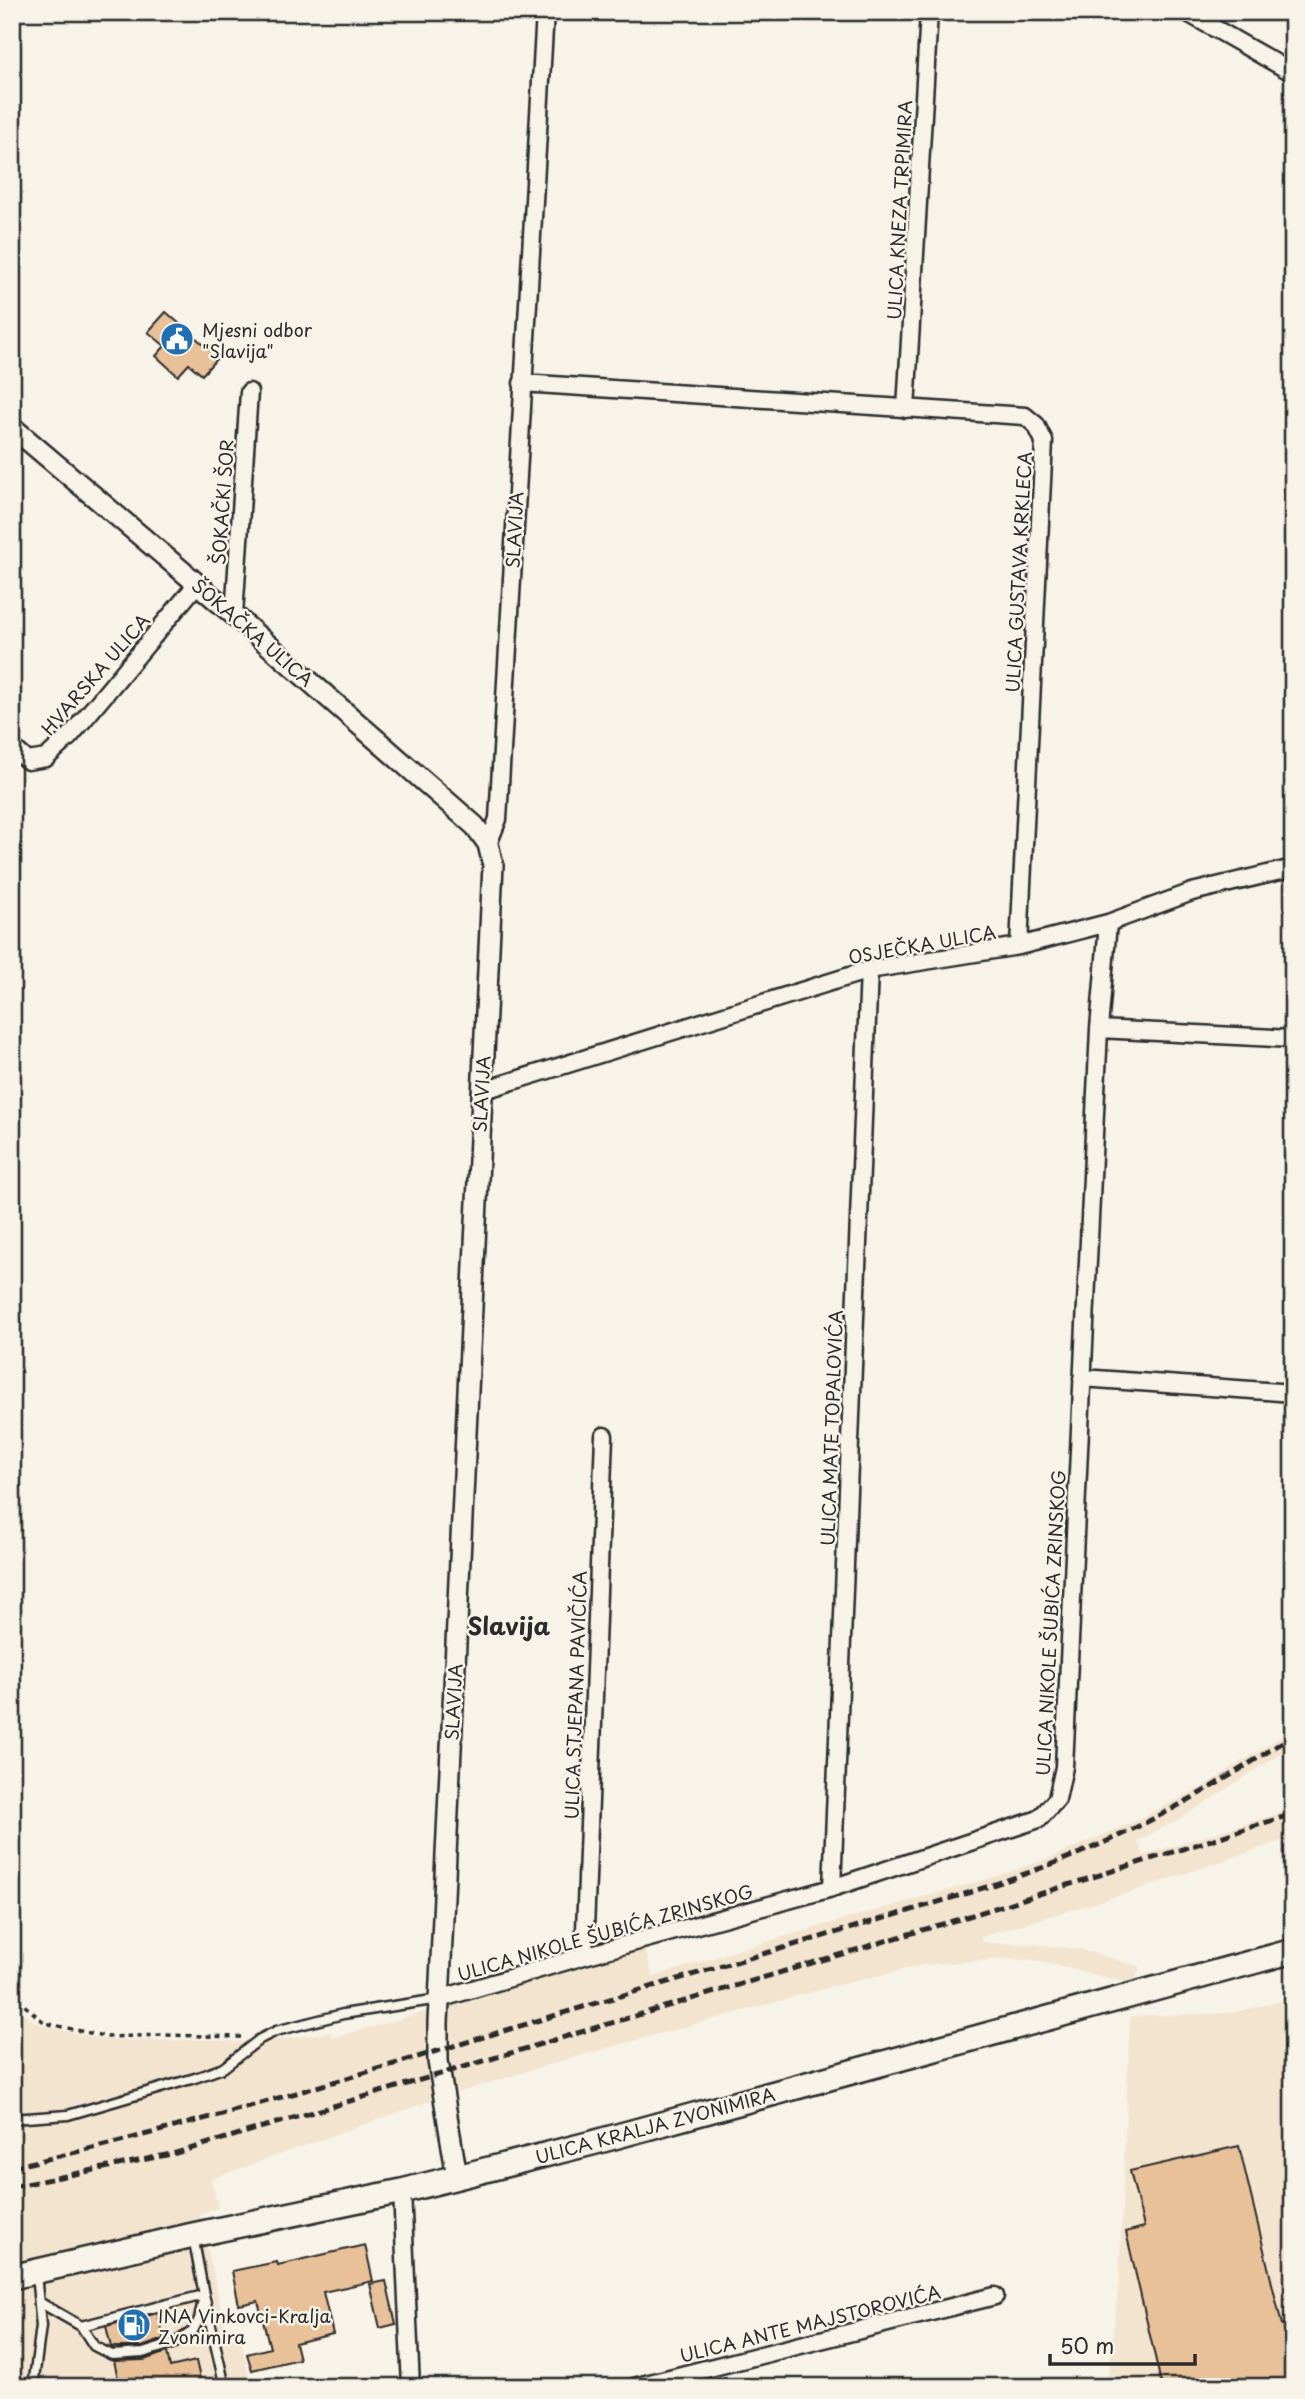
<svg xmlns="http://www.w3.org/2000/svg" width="1305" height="2399" font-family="'Playpen Sans',sans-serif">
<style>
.built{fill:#f3e4d0}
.building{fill:#e9c199;stroke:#2b2b2b;stroke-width:2}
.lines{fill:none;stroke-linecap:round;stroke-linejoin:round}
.service-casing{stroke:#2b2b2b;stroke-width:13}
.minor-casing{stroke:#2b2b2b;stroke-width:21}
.tertiary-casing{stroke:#2b2b2b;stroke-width:24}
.secondary-casing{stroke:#2b2b2b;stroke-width:28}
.path{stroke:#2b2b2b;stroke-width:3.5;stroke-dasharray:5 5;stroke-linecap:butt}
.service{stroke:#f7f3e8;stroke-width:8}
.minor{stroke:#f7f3e8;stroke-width:16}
.tertiary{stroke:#f7f3e8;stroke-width:19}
.secondary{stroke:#f7f3e8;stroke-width:23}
.rail{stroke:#2b2b2b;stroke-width:5;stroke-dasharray:10 5;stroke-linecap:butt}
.labels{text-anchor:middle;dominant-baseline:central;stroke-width:5;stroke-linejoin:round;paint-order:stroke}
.street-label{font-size:18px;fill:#2b2b2b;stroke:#f7f3e8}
.poi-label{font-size:18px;fill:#2b2b2b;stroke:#f7f3e8;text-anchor:start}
.district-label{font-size:24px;font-weight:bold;fill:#2b2b2b;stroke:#f7f3e8}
</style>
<rect width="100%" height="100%" fill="#f7f3e8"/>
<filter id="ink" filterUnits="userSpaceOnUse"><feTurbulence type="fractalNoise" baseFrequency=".0143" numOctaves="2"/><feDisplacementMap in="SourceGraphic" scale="14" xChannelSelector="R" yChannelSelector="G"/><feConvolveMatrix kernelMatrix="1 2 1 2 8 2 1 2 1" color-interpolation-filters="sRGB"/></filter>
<g filter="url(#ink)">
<path class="built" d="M1293,1729V1746L1181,1818L1137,1841L1144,1855L1293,1809V1837L1128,1893L980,1937L982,1941L990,1943L1034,1944L1083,1950L1140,1967L1134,1984L1032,1960L1004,1959L924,1965L834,1986L571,2058L433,2100L211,2179L218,2208L200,2213L228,2340L241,2339L251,2387H12V2006L41,2025L106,2040H217L237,2042L289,2038L331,2032L333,2038L645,1950L653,1977L741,1949L994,1877L1050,1858L1129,1824L1202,1787Z
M1293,1998V2387H1107L1119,2280L1130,2016L1232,2013Z"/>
<path class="building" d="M166,312L218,357L202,375L189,364L178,376L156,356L165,346L148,332Z
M1239,2146L1282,2325L1293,2322V2387H1162L1126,2232L1144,2227L1130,2171Z
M365,2245L373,2281L323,2292L333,2334L295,2343L299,2359L252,2370L247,2354L270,2348L258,2301L239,2305L232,2271L277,2262L278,2265Z
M386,2281L396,2324L380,2328L370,2284Z
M158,2313L164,2339L142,2347H111L106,2326Z
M167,2352L170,2367L196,2361L202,2387H120L114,2361L144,2360Z"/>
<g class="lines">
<defs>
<path id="service" d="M12,2119L68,2115L195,2078L223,2068L260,2039L276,2031L343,2014L439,1999
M39,2302L81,2326L94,2346L112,2355L143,2353L175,2343L193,2331L199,2319L204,2295L193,2236
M81,2326L204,2295L225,2387
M33,2387L41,2326L36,2274"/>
<path id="minor" d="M1186,12L1293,73
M522,383L1025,416L1036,425L1044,441L1019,946
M906,409L929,12
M234,615L249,392
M12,747L28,761L46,758L70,736L197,584
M488,844L498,819L545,12
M1099,1029L1293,1039
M481,1091L869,970L1019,946L1108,923L1192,892L1293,868
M1082,1378L1293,1393
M832,1888L869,970
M584,1956L604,1436
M439,1999L584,1956L832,1888L1039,1819L1057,1799L1064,1767L1099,1029L1108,923
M402,2191L411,2387
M634,2387L995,2296"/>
<path id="tertiary" d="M12,427L234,615L475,826L488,844L493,865L438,2023V2061L457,2177"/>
<path id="secondary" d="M12,2277L193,2235L402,2191L592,2143L1293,1951"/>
</defs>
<use href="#service" class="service-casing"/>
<use href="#minor" class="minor-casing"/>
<use href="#tertiary" class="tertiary-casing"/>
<use href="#secondary" class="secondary-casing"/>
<path class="path" d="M17,1999L45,2023L108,2037L163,2035L241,2037"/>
<use href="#service" class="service"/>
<use href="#minor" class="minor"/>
<use href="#tertiary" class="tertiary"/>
<use href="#secondary" class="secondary"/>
<path class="rail" d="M12,2167C214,2122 411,2058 610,1999C695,1974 780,1949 865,1924C945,1900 1027,1877 1103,1843C1170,1813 1232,1776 1293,1735
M12,2187L176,2153L976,1914L1293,1814"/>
</g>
</g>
<defs>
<symbol id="civic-disc" viewBox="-11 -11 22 22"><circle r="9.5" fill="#1f6fb2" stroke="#f7f3e8"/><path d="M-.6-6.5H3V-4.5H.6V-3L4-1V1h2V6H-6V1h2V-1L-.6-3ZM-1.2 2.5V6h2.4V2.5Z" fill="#fff"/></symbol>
<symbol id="fuel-disc" viewBox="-11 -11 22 22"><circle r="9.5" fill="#1f6fb2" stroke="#f7f3e8"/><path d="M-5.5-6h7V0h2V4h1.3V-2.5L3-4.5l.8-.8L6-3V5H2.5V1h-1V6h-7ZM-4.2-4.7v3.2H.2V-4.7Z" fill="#fff"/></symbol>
</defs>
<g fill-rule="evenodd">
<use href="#civic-disc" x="158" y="320" width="38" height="38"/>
<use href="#fuel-disc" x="115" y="2306" width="38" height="38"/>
</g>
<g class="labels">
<g class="street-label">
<text transform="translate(899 210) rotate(-87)">ULICA KNEZA TRPIMIRA</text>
<text transform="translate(222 502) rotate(-86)">ŠOKAČKI ŠOR</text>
<text transform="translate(514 530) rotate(-87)">SLAVIJA</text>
<text transform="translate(1018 572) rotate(-87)">ULICA GUSTAVA KRKLECA</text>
<text transform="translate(253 632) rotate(41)">ŠOKAČKA ULICA</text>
<text transform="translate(95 674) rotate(-49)">HVARSKA ULICA</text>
<text transform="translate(922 944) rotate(-10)">OSJEČKA ULICA</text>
<text transform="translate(481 1094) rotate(-87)">SLAVIJA</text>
<text transform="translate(831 1428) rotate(-88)">ULICA MATE TOPALOVIĆA</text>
<text transform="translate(1050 1623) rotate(-87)">ULICA NIKOLE ŠUBIĆA ZRINSKOG</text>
<text transform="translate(575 1695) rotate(-88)">ULICA STJEPANA PAVIČIĆA</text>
<text transform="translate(453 1702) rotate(-87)">SLAVIJA</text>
<text transform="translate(605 1932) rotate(-16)">ULICA NIKOLE ŠUBIĆA ZRINSKOG</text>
<text transform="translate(655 2125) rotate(-15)">ULICA KRALJA ZVONIMIRA</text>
<text transform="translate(810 2323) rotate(-14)">ULICA ANTE MAJSTOROVIĆA</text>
</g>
<g class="poi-label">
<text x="202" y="329">Mjesni odbor<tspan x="202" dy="21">"Slavija"</tspan></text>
<text x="158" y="2315">INA Vinkovci-Kralja<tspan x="158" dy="21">Zvonimira</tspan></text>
</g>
<g class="district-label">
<text x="509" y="1625">Slavija</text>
</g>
</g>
<rect width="1305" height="2399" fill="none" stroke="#f7f3e8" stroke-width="42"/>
<rect x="21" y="21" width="1263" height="2357" fill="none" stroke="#2b2b2b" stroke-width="2.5" filter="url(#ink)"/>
<path d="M1050 2354v10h145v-10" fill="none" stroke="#2b2b2b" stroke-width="3.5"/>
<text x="1060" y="2354" font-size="21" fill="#2b2b2b" stroke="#f7f3e8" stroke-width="5" paint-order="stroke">50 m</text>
</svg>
